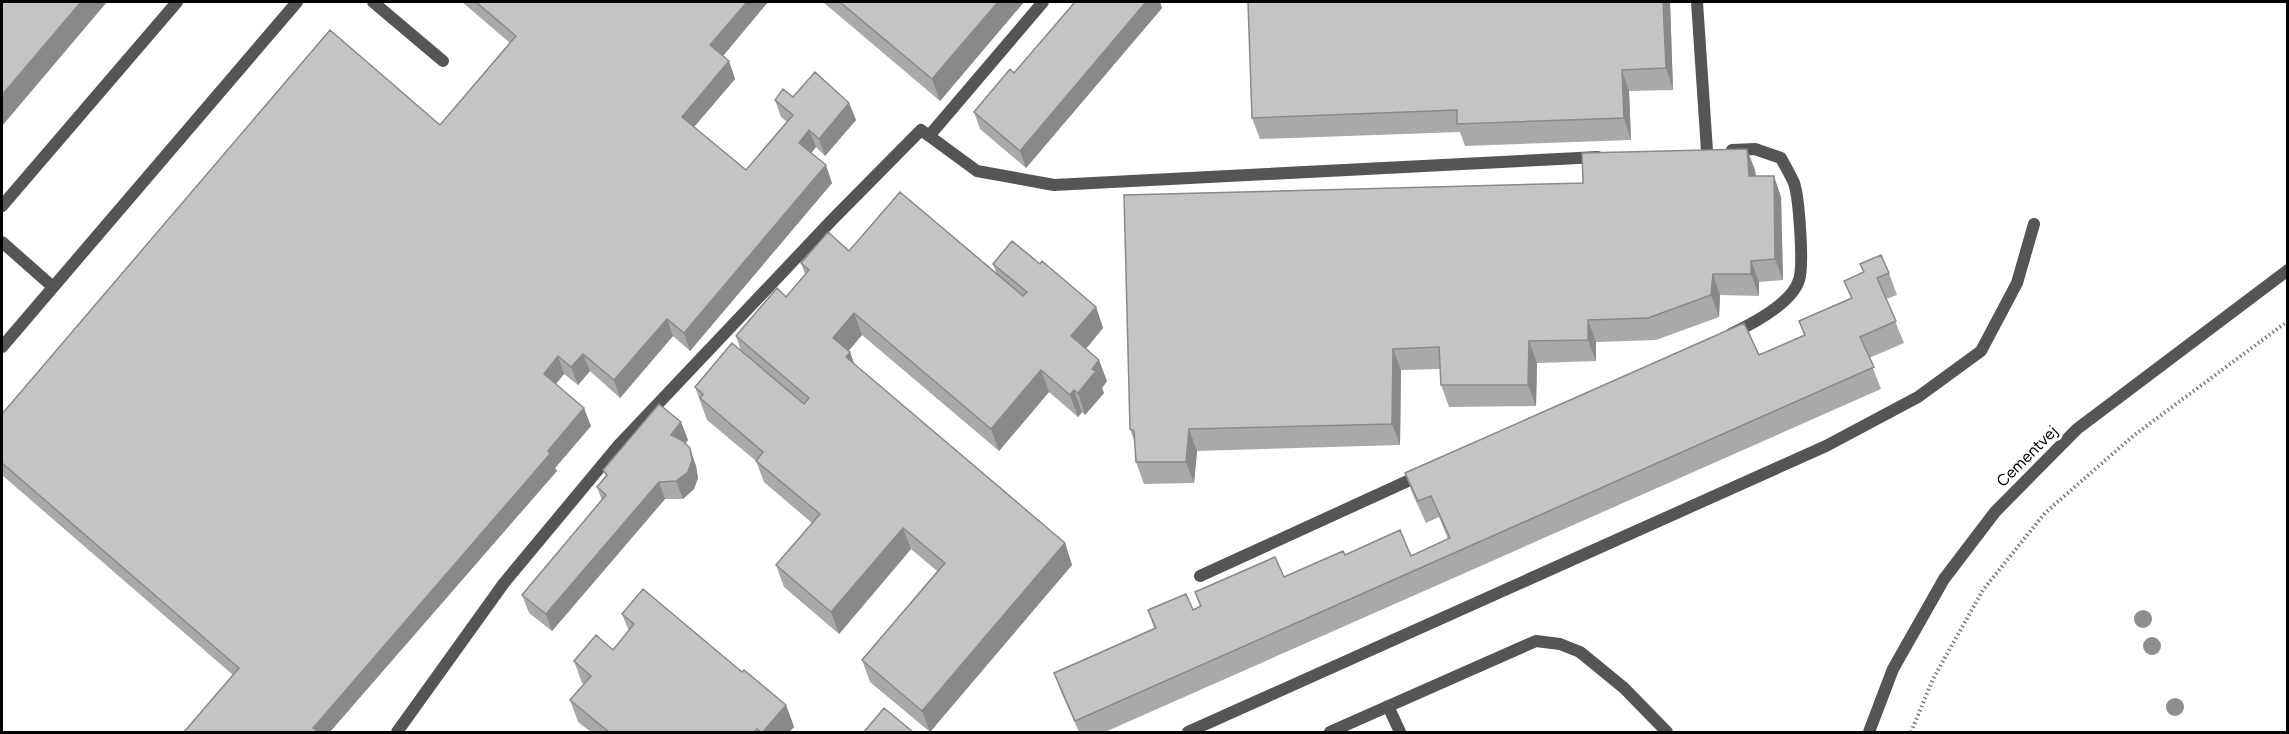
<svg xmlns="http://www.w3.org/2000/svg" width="2289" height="734" font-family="Figtree,sans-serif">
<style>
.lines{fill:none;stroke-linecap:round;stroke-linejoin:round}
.path{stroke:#777;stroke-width:4;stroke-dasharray:1.5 3;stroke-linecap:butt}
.lane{stroke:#555;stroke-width:12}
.street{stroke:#555;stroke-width:12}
.tree{fill:#8f8f8f}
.wall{fill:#a9a9a9}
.shaded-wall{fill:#898989}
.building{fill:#c4c4c4;stroke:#898989;stroke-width:1.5}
.labels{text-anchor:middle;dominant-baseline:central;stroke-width:6;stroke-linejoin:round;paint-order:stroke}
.street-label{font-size:16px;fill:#000;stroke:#fff}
</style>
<rect width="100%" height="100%" fill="#fff"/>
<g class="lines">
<path class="path" d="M1911,732L1933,679L1983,590L2045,513L2133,436L2288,321"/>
<path class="lane" d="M373,2L443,61
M1697,2L1707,151
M929,136L1043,2
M2,206L177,2
M2,242L53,287
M1731,334C1752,324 1792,303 1799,280C1804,266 1799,197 1794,183C1790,174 1785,166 1781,158L1755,149L1732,150
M2,347L297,2
M1200,576L1423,474
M1388,706L1400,732
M397,732L504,583L617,447L832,220L921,130L977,171L1054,185L1598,157
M1188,732L1826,446L1918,397L1981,351L2017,283L2034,224
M1330,732L1536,641L1560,644L1580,652L1624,688L1667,732"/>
<path class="street" d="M1869,732L1893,669L1944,579L1995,512L2077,429L2288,270"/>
</g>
<g class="tree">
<circle cx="2143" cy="619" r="9"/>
<circle cx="2152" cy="646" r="9"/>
<circle cx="2175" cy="707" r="9"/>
</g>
<path class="wall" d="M462,2H768L723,56L729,61L735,79L694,127L746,170L787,122L781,117L775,100L793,97L849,103L856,120L825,156L816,147L811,153L832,183L690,351L673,336L620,398L590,371L578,385L564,374L556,384L591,426L555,468L557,471L233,675L2,475V414L440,125L510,43Z
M823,2H1024L940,101Z
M1075,2H1160L1162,8L1026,168L980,129L974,112L1014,73Z
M1670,2L1673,90L1629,91L1631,140L1465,146L1460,132L1260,139L1252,118Z
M1755,170L1756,176L1781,197L1783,280L1759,282V296L1720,295L1719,317L1656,340L1596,342V361L1537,363L1536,406L1449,407L1441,385L1440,369L1401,370L1400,445L1197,451L1194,483L1144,484L1136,462L1135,443L1130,429L1583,183Z
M849,251L997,275L993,264H1040L1096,307L1103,328L1086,349L1107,381L1102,388L1104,393L1085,415L1082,412L1078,417L1049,392L999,451L862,335L848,351L850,352L854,365L1065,543L1072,565L930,732L870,682L862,660L937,571L911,549L839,634L784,587L776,565L812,523L764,482L756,461L707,420L695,387L741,351L736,336L786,297L805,274L801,263Z
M1860,264L1889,273L1897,295L1886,299L1904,343L1869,358L1881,389L1105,732H1079L1062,694L1054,673L1154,628L1148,610H1193L1200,607L1195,592L1284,577L1345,555L1411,556L1448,539L1439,517L1426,523L1413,495L1405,473L1759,355L1804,335L1799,321L1851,298L1844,281L1863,272Z
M681,422L688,440L685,443L696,466L698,478L694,489L683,499H665L552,631L529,613L522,595L602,500L597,487L606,476L603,470Z
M622,614L742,672L786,705L794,727L789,732H591L578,722L570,700L584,684L582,683L574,661L613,650L629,631Z"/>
<path class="shaded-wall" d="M81,2H107L2,126V95Z
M747,2H768L717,63L710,45Z
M998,2H1024L940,101L932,79Z
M1146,2H1160L1162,8L1026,168L1020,151Z
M1663,2H1670L1673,90L1666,68Z
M729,61L735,79L688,134L682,117Z
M1622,70L1629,91L1631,140L1624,118Z
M849,103L856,120L825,156L819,139Z
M809,130L816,147L805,161L799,143Z
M1747,149L1755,170L1757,198L1749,176Z
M826,165L832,183L690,351L684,333Z
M1774,176L1781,197L1783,280L1775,259Z
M1751,261L1759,282V296L1751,274Z
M1713,274L1720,295L1719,317L1711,295Z
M1096,307L1103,328L1079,357L1071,336Z
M854,313L862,335L841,360L833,338Z
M667,319L673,336L620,398L614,380Z
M1588,320L1596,342V361L1588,340Z
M1529,341L1537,363L1536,406L1528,385Z
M1393,349L1401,370L1400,445L1392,424Z
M850,352L858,374L846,357Z
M583,354L590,371L578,385L571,367Z
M558,356L564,374L550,391L544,374Z
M1099,360L1107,381L1102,388L1104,393L1085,415L1078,393L1092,369Z
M1041,370L1049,392L999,451L991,429Z
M1074,390L1082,412L1078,417L1070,395Z
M584,408L591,426L555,468L557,471L330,732H315L313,728Z
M681,422L688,440L678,453L671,435Z
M1189,429L1197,451L1194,483L1186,462Z
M690,448L696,466L698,478L694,489L683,499L676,481Z
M659,482L665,499L552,631L546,614Z
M903,528L911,549L839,634L831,612Z
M1065,543L1072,565L930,732L922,711Z
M786,705L794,727L789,732H763Z"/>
<path class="building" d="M2,2H81L2,95Z
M476,2H747L710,45L729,61L682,117L746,170L793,115L775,100L783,89L793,97L815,72L849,103L819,139L809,130L799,143L826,165L684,333L667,319L614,380L583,354L571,367L558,356L544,374L584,408L548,451L550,454L313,728L319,732H184L239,668L2,463V414L330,30L440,125L516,36Z
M840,2H998L932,79Z
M1075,2H1146L1020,151L974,112L1010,69L1014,73Z
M1248,2H1663L1666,68L1622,70L1624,118L1457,124V110L1252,118Z
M1747,149L1749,176H1774L1775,259L1751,261V274H1713L1711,295L1648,318L1588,320V340L1529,341L1528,385H1441L1439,347L1393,349L1392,424L1189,429L1186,462H1136L1134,431L1130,429L1124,195L1583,183L1582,153Z
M900,192L1023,296L1027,292L993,264L1012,241L1040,264L1042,261L1096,307L1071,336L1099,360L1092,369L1096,371L1078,393L1074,390L1070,395L1041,370L991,429L854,313L833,338L850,352L846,357L1065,543L922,711L862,660L945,563L903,528L831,612L776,565L820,514L756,461L763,452L700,398L703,394L695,387L732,343L804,404L809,398L736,336L777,288L786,297L809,270L801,263L828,232L849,251Z
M1881,255L1889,273L1877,278L1896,321L1860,337L1874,367L1075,721L1054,673L1156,628L1148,610L1186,594L1193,610L1201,606L1195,592L1275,557L1284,577L1343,551L1345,555L1400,530L1411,556L1450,538L1431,496L1418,501L1405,473L1744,323L1759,355L1805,335L1799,321L1852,298L1844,281L1864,272L1860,264Z
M659,404L681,422L671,435L683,441L690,448L692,460L688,472L676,481L659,482L546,614L522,595L606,495L597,487L607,475L603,470Z
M643,589L742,672L744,670L786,705L763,732H761L757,729L754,732H609L570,700L591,676L574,661L596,635L613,650L634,624L622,614Z
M884,708L913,732H864Z"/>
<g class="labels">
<g class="street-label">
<text transform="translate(2027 456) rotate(-45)">Cementvej</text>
</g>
</g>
<rect width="2289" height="734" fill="none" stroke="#000000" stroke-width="6"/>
</svg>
